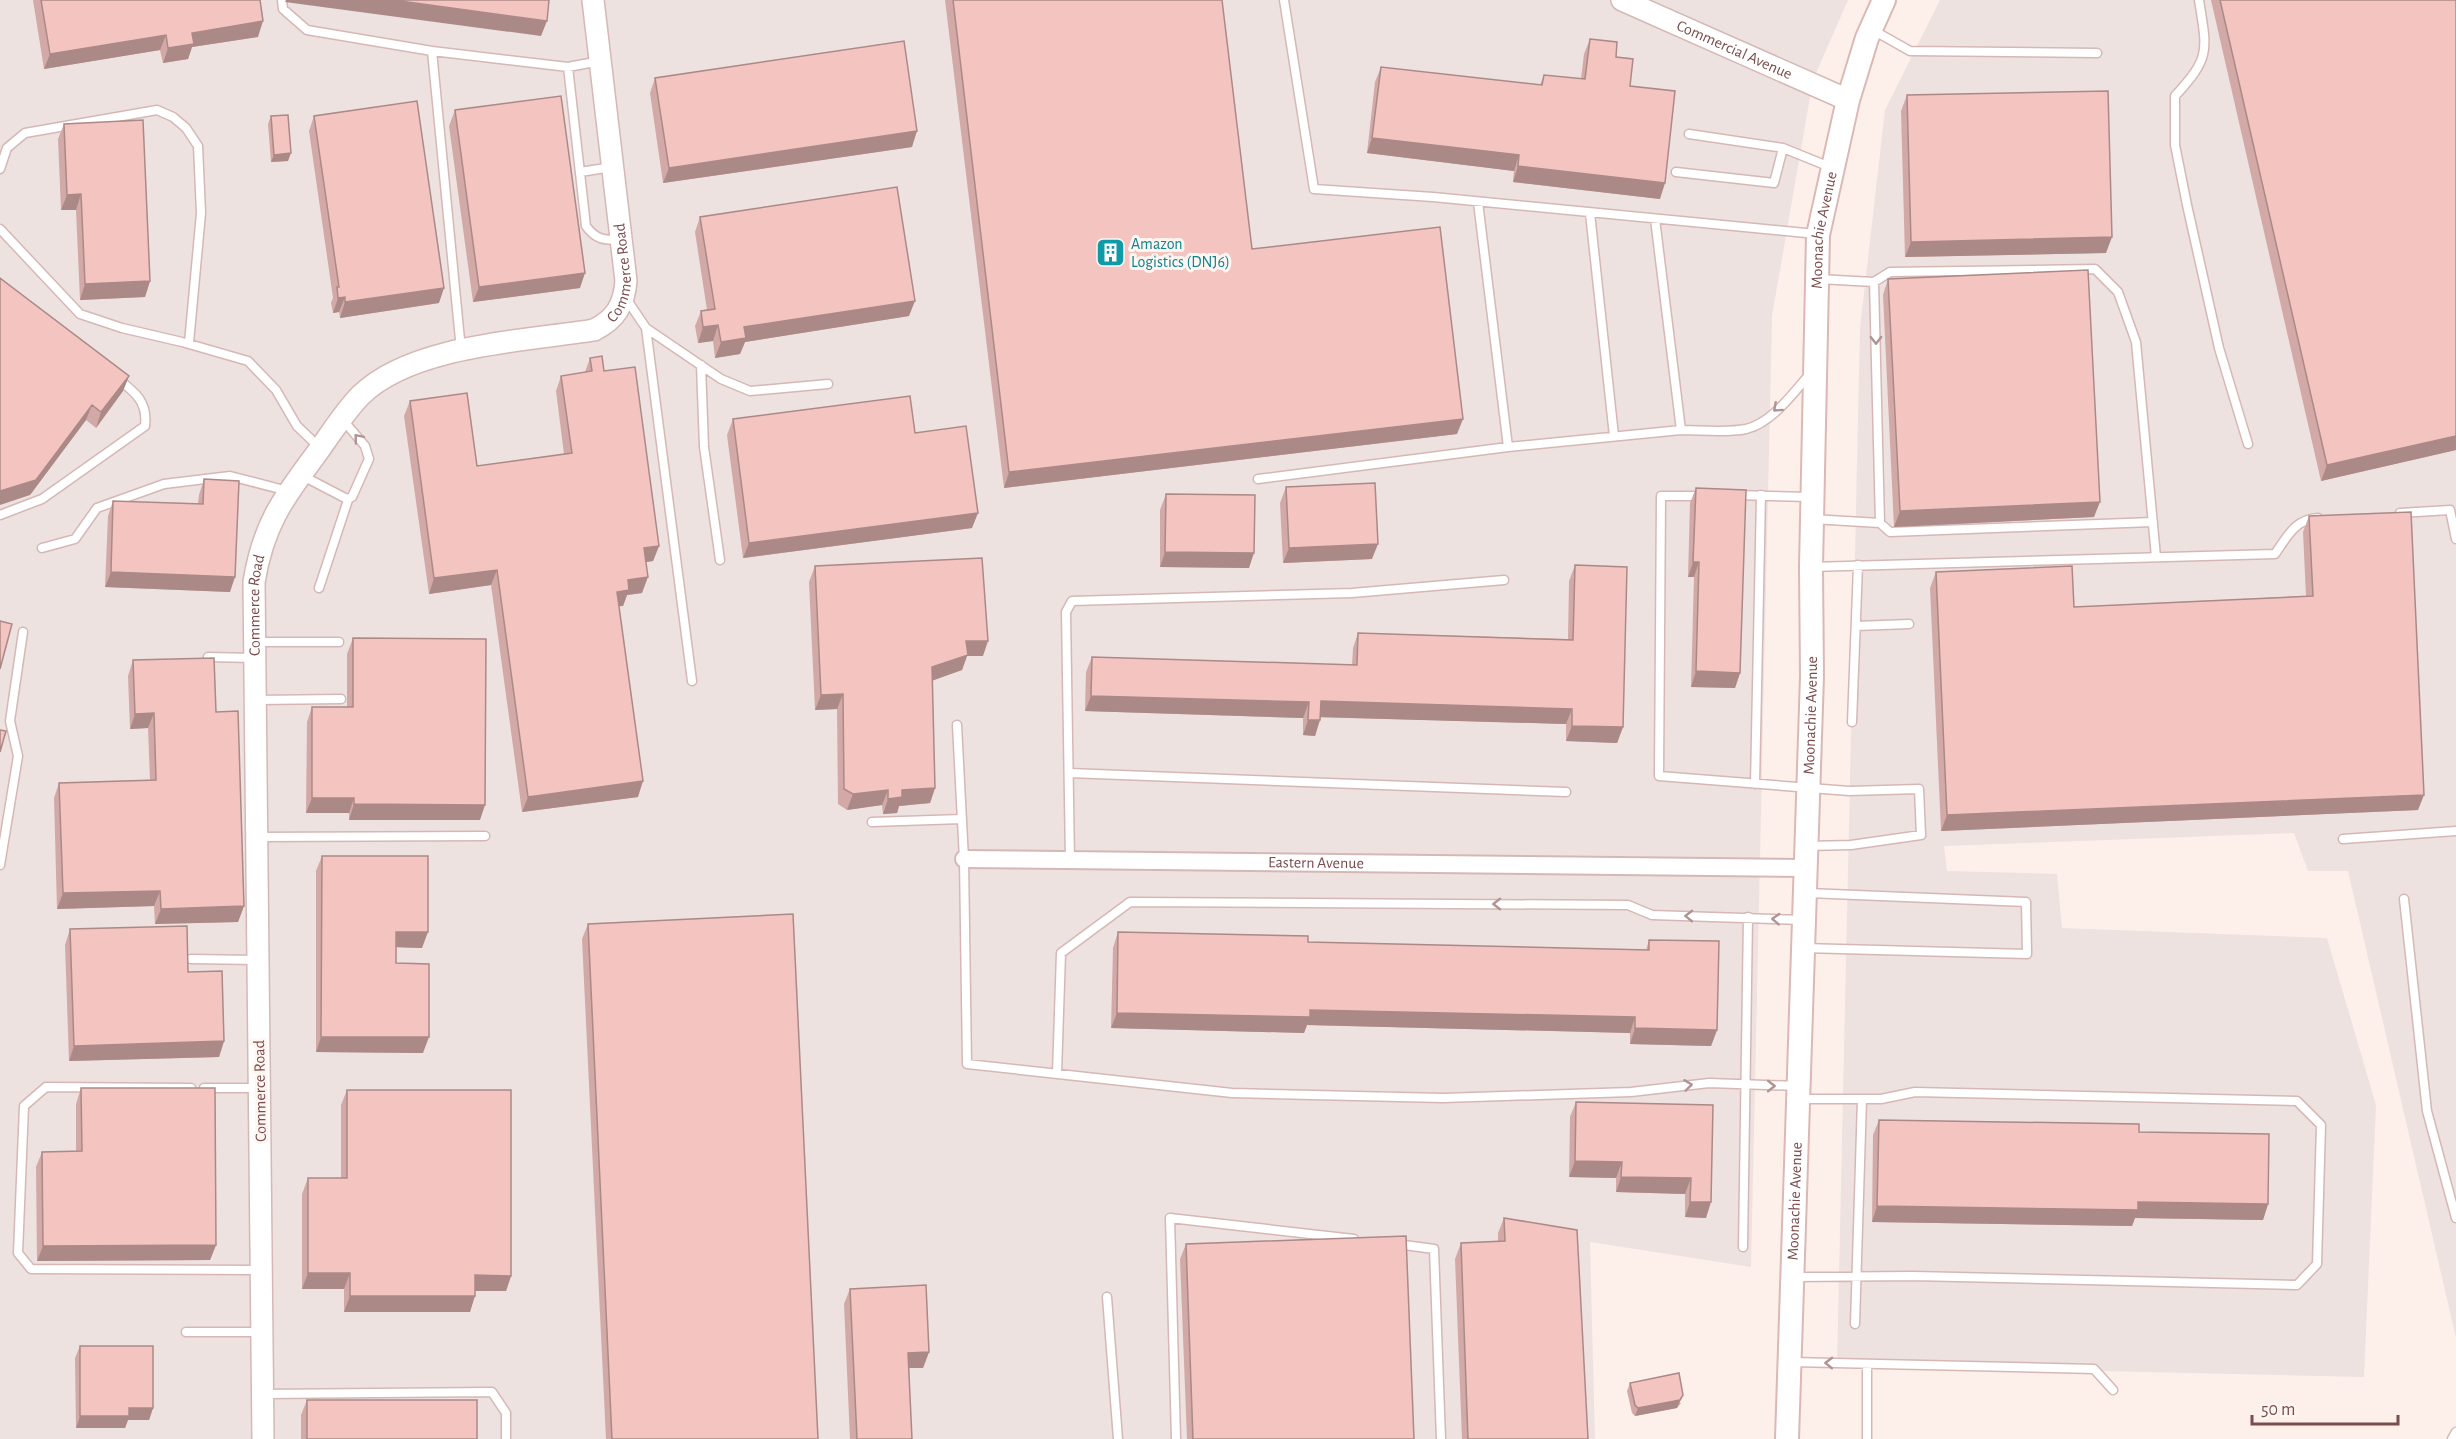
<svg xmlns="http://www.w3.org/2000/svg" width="2456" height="1439" font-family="'Alegreya Sans',sans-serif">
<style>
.industrial{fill:#ede2e0}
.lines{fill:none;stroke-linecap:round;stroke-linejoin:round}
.service-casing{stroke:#d5b8b5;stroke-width:11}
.minor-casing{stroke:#d5b8b5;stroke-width:20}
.tertiary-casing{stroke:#d5b8b5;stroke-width:24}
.secondary-casing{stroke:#dbb8b4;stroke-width:26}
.service{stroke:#fff;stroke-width:8}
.minor{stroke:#fff;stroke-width:16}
.tertiary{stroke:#fff;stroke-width:21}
.secondary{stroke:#fff;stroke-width:22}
.wall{fill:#d2a9a6}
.shaded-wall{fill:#ab8987}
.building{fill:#f4c4c1;stroke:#ab8987;stroke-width:1.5}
.oneway{stroke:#b09494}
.labels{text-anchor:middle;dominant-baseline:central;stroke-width:6;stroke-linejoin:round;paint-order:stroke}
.street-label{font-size:16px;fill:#7b4c4c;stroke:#fff6f2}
.culture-label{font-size:16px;fill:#0d838f;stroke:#fff6f2;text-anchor:start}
</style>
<rect width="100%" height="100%" fill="#fdf0eb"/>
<path class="industrial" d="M0,0H1848L1813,80L1772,316L1751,1267L1590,1242L1595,1439H0Z
M1940,0H2456V1338L2348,871H2308L2294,833L1944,846L1947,871L2057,874L2062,928L2327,938L2376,1105L2364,1377L1837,1365L1860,328L1885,110Z"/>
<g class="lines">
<defs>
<path id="service" d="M282,0L283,9L307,30L432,51L461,350
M1284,0L1314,189L1433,197L1816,234
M2199,0C2207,51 2211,57 2175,96V145L2187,205L2219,348L2248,444
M1871,29L1910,51L2097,53
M432,51L568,67L600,61
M568,67L586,226C596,240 604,240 621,240
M1689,134L1783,148L1830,167
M0,169L7,148L25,133L157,110L173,117L186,128L198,146L201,213L189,343
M580,172L612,167
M1676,172L1774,183L1783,148
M1478,202L1508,447L1681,430L1655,219
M1590,213L1614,436
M0,229L80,314L122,328L182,342L248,361L276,390L297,426L320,448
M1818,279L1874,282L1890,272L2095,269L2118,292L2136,342L2156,557
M1874,282L1880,523
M625,297L646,328L692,681
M646,328L721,379L750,391L828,384
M701,365L704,447L720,560
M1681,430C1701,430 1726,433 1746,429C1772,423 1793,393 1810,374
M301,475L347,499L352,497L369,459L365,446L343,420
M1258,479L1508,447
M1736,495L1810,497
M1703,496H1661L1659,776L1849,791L1919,789L1921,835L1851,845L1806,846
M2400,513L2450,510L2456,539
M0,515L42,499L145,426C148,402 135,392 118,379
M1812,519L1880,523L1890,532L2153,522
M42,548L75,539L97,508L164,484L230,476L288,491
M1811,567L2275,554C2287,537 2295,519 2318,518
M319,588L348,500
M1856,626L1909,624
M255,642H339
M208,657L254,658
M256,700L341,699
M1852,722L1858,565
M957,725L964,859L967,1064L1232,1093L1443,1098L1631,1092L1709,1083L1798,1086
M1069,773L1566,792
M1755,784L1761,495
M872,822L962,819
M257,837L485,836
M2343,839L2456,831
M1070,861L1066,612L1072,601L1352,593L1504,580
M0,865L18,756L10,721L23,632
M2404,899L2427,1111L2456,1218
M1803,948L2027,954L2026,902L1808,893
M191,959L258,960
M1057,1073L1061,953L1130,902L1628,905L1652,915L1803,920
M191,1088L46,1087L24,1106L18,1253L31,1269L261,1270
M204,1088H260
M1397,1244L1434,1249L1441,1439
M1743,1247L1748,917
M1794,1277L1913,1276L2297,1285L2317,1264L2321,1125L2297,1101L1915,1092L1881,1099H1799
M1107,1297L1118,1439
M1855,1324L1862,1099
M186,1332H262
M1791,1362L2094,1369L2113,1390
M1867,1364V1439
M263,1394L492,1392L506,1413V1439
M1176,1439L1170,1218L1354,1239
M2452,1439L2456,1432"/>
<g id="minor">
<path id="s1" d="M964,859L1805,868"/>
</g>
<g id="tertiary">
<path id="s2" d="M1622,0L1848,100"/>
<path id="s3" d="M263,1439L254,582C263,527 281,501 314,457C329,437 343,413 361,395C412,345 525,341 594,330C616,319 624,305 626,281L593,0"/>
</g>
<g id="secondary">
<path id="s4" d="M1787,1439L1812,676L1811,567L1818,235L1848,100L1867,38L1884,0"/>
</g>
</defs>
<use href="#service" class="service-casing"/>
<use href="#minor" class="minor-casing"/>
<use href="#tertiary" class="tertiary-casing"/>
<use href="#secondary" class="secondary-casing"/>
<use href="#service" class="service"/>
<use href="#minor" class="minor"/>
<use href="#tertiary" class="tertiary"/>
<use href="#secondary" class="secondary"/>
</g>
<path class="wall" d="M33,0H260L258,37L192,47L188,59L163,63L160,50L44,69Z
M945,0H1222L1252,249L1457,434L1004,488Z
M2211,0H2456V450L2321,481Z
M1590,39L1616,57L1630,86L1660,199L1513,182L1514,171L1367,153L1375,82L1381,67L1540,85L1544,75L1581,79L1584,54Z
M655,78L912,147L663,183L650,93Z
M1907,95L2106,253L1905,257L1901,111Z
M455,110L580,288L473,302L449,126Z
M271,116L288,161L271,162L268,124Z
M314,116L439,303L340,318L339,312L333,313L331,303L333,298L309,131Z
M64,124L150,281L145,297L80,300L76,210H61L58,139Z
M700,217L909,316L745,342L740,354L715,358L713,341L698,343L695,326L701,311L707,310L695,232Z
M0,278L129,376L123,391L96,428L86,420L30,495Z
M1888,279L2094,517L1894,527L1883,295Z
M590,358L604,371L659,546L653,561L646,562L642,593L627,595L623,606H619L638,797L522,812L491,585L429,594L404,416L410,401L477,466L564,454L556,391L561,376L585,372Z
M733,419L972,528L743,558L727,435Z
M204,479L230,592L105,587L108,516L113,501L198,504L199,495Z
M1286,487L1372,559L1283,563L1280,503Z
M1696,488L1740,673L1735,688L1691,687L1694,577H1688L1690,503Z
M1166,494L1249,568L1160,567V510Z
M2309,516L2418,810L1941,831L1930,588L1936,572L2074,607L2306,596L2303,532Z
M1575,565L1623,727L1617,743L1566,741V724L1320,717L1315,736L1303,735V718L1085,711L1086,672L1092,657L1352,665L1353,648L1358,633L1568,639L1569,581Z
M815,566L983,656H967L962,670L932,680L935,788L930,803L899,806L897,813L883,814L882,805L847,810L838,804L837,709L815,710L809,582Z
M353,638L480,820H349V813H306L307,722L312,707H347V654Z
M133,660L216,712L244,906L238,922L155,924L154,906L57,909L54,798L59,783L150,780L148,728L130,729L128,676Z
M322,856L422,948L396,947V963L423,1053L316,1052V871Z
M588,924L818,1439H606L582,939Z
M70,929L188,972L224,1041L219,1057L69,1061L65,945Z
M1118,932L1308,942L1646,950L1649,940L1717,1030L1711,1046L1630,1044V1033L1307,1025L1304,1033L1111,1028L1113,948Z
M81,1088L216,1245L210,1260L37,1261L36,1167L42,1152L76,1151V1104Z
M347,1090L511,1276L506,1291H475L470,1312H344V1289H302V1194L308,1178H341V1105Z
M1576,1102L1713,1105L1706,1218L1685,1217V1194L1616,1192V1178L1569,1177L1570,1117Z
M1879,1120L2139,1132L2268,1204L2263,1220L2135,1218L2132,1226L1872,1222L1873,1135Z
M1504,1218L1588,1439H1462L1455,1259L1461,1243L1498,1241V1233Z
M1186,1244L1414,1439H1187L1180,1259Z
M850,1289L929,1352L923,1368H909L912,1439H850L844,1304Z
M80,1346L153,1408L149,1420H128L125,1428H76L75,1358Z
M1630,1383L1681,1403L1677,1408L1635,1416L1632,1413L1627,1391Z
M307,1400L477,1439H301V1415Z"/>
<path class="shaded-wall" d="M286,0H393L547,21L541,36L285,2Z
M263,21L258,37L192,47L188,59L163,63L168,48L192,33Z
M166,35L160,50L44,69L50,54Z
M917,131L912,147L663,183L669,168Z
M1372,138L1519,155L1514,171L1367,153Z
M291,153L288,161L271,162L274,155Z
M1518,166L1665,183L1660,199L1513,182Z
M81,194L76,210H61L67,195Z
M2112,237L2106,253L1905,257L1911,242Z
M585,273L580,288L473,302L479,287Z
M150,281L145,297L80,300L85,284Z
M444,288L439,303L340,318L345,302Z
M345,297L339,312L333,313L338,298Z
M915,301L909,316L745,342L740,354L715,358L721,342L744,327Z
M718,325L713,341L698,343L703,327Z
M129,376L123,391L96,428L101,412Z
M92,405L86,420L30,495L0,505V491Z
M1463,419L1457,434L1004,488L1009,472Z
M2456,436V450L2321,481L2327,465Z
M2100,502L2094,517L1894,527L1900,511Z
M978,513L972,528L743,558L749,543Z
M1378,544L1372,559L1283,563L1289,548Z
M659,546L653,561L639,563L644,548Z
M1165,552L1254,553L1249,568L1160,567Z
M1693,562H1699L1694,577H1688Z
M497,570L491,585L429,594L434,578Z
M111,572L235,577L230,592L105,587Z
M648,577L642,593L627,595L623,606L612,607L617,592L628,580Z
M966,641H988L983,656H967L962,670L926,683L932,667Z
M1696,671L1740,673L1735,688L1691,687Z
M843,694L837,709L815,710L821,695Z
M1091,696L1309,702L1303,718L1085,711Z
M1321,701L1572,709L1566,724L1315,717Z
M154,713L148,728L130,729L135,714Z
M1308,720H1320L1315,736L1303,735Z
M1572,726L1623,727L1617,743L1566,741Z
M643,781L638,797L522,812L528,797Z
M935,788L930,803L899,806L897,813L883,814L888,799L902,790Z
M888,790L882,805L847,810L853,794Z
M2424,795L2418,810L1941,831L1947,815Z
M312,798H354L349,813H306Z
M354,804L485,805L480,820H349Z
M160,891L154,906L57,909L63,893Z
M244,906L238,922L155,924L161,909Z
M396,932H428L422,948L391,947Z
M1310,1010L1635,1017L1630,1033L1307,1025L1304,1033L1111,1028L1117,1013Z
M1635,1028L1717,1030L1711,1046L1630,1044Z
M321,1037H429L423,1053L316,1052Z
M224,1041L219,1057L69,1061L74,1046Z
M1575,1161L1622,1162L1616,1178L1569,1177Z
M1621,1177L1691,1178L1685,1194L1616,1192Z
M1690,1202H1711L1706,1218L1685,1217Z
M2138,1202L2268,1204L2263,1220L2135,1218L2132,1226L1872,1222L1877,1206Z
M216,1245L210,1260L37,1261L43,1246Z
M308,1273H350L344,1289H302Z
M475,1275L511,1276L506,1291H470Z
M350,1296H475L470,1312H344Z
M929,1352L923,1368H903L908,1353Z
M1683,1395L1677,1408L1635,1416L1638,1408Z
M129,1408H153L149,1420H128L125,1428H76L80,1416Z"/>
<path class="building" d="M41,0H260L263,21L192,33L194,44L168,48L166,35L50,54Z
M393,0H549L547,21Z
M953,0H1222L1252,249L1440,227L1463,419L1009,472Z
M2220,0H2456V436L2327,465Z
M1590,39L1617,42L1616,57L1633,59L1630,86L1675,91L1665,183L1518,166L1519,155L1372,138L1381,67L1542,85L1544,75L1585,79Z
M904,41L917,131L669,168L655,78Z
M2108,91L2112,237L1911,242L1907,95Z
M561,96L585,273L479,287L455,110Z
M417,101L444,288L345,302V297L338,298L337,287H339L314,116Z
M288,115L291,153L274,155L271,116Z
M143,120L150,281L85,284L81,194L67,195L64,124Z
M897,187L915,301L744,327L746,338L721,342L718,325L703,327L701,311L715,309L700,217Z
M2088,270L2100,502L1900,511L1888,279Z
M0,278L129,376L101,412L92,405L36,480L0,491Z
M602,356L604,371L635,367L659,546L644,548L648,577L628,580L629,590L617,592L643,781L528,797L497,570L434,578L410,401L467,393L477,466L572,453L561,376L592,371L590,358Z
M910,396L915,433L966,426L978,513L749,543L733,419Z
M204,479L239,481L235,577L111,572L113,501L203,504Z
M1375,483L1378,544L1289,548L1286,487Z
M1696,488L1746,490L1740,673L1696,671L1699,562H1693Z
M1166,494L1255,495L1254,553L1165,552Z
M2411,512L2424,795L1947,815L1936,572L2072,566L2074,607L2313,596L2309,516Z
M982,558L988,641H966L968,655L932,667L935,788L902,790V797L888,799V790L853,794L844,789L843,694L821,695L815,566Z
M1575,565L1627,567L1623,727L1572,726V709L1321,701L1320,720H1308L1309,702L1091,696L1092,657L1357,665L1358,633L1573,640Z
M0,621L12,624L0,669Z
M353,638L486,639L485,805L354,804V798H312V707H353Z
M214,658L216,712L238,711L244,906L161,909L160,891L63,893L59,783L156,780L154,713L135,714L133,660Z
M0,730L6,731L0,752Z
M322,856H428V932H396V963L429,964V1037H321Z
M793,914L818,1439H612L588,924Z
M187,926L188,972L222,971L224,1041L74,1046L70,929Z
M1118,932L1308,936V942L1649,950V940L1719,941L1717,1030L1635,1028V1017L1310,1010V1017L1117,1013Z
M81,1088H215L216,1245L43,1246L42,1152L82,1151Z
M347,1090H511V1276L475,1275V1296H350V1273H308V1178H347Z
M1576,1102L1713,1105L1711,1202H1690L1691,1178L1621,1177L1622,1162L1575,1161Z
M1879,1120L2139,1124V1132L2269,1134L2268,1204L2138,1202V1210L1877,1206Z
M1504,1218L1577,1230L1588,1439H1468L1461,1243L1505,1241Z
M1406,1236L1414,1439H1193L1186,1244Z
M926,1285L929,1352L908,1353L912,1439H857L850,1289Z
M80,1346H153V1408H129V1416H80Z
M1679,1373L1683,1395L1680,1400L1638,1408L1635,1405L1630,1383Z
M307,1400H477V1439H307Z"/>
<defs><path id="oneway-chevron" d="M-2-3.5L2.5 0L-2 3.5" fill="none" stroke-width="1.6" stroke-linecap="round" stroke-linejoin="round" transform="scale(1.5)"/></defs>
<g class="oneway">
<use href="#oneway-chevron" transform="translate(1876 340) rotate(89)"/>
<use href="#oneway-chevron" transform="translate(1777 408) rotate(138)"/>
<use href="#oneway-chevron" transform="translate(358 438) rotate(-130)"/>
<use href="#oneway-chevron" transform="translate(1497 904) rotate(-180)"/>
<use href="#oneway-chevron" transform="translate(1689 916) rotate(-179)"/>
<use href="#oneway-chevron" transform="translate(1776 919) rotate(-177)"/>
<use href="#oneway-chevron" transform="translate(1688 1085) rotate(-7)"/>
<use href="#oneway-chevron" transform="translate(1771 1086)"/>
<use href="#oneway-chevron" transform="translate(1829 1363) rotate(-179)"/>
</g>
<defs>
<symbol id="building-square" viewBox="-11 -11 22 22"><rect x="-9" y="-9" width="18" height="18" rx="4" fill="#0f9aa8" stroke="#fff6f2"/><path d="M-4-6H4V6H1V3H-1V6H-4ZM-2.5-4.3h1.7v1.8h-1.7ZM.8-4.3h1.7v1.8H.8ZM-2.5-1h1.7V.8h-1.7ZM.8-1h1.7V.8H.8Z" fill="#fff"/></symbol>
</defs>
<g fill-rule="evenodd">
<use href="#building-square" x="1094" y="236" width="33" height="33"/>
</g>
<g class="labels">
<g class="street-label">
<text stroke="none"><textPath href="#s2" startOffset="123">Commercial Avenue</textPath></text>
<text stroke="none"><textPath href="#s4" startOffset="1210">Moonachie Avenue</textPath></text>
<text stroke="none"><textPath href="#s3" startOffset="1390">Commerce Road</textPath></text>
<text stroke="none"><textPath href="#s3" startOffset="834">Commerce Road</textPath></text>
<text stroke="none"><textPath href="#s4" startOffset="724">Moonachie Avenue</textPath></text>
<text stroke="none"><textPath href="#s1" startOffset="352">Eastern Avenue</textPath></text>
<text transform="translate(260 1091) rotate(-91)">Commerce Road</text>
<text stroke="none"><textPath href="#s4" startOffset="238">Moonachie Avenue</textPath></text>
</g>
<g class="culture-label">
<text x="1131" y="244">Amazon<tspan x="1131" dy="18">Logistics (DNJ6)</tspan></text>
</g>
</g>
<path d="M2252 1415v9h146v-9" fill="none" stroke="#7b4c4c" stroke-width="3"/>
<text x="2261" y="1415" font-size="18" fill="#7b4c4c" stroke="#fff6f2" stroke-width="4.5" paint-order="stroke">50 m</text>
</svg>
